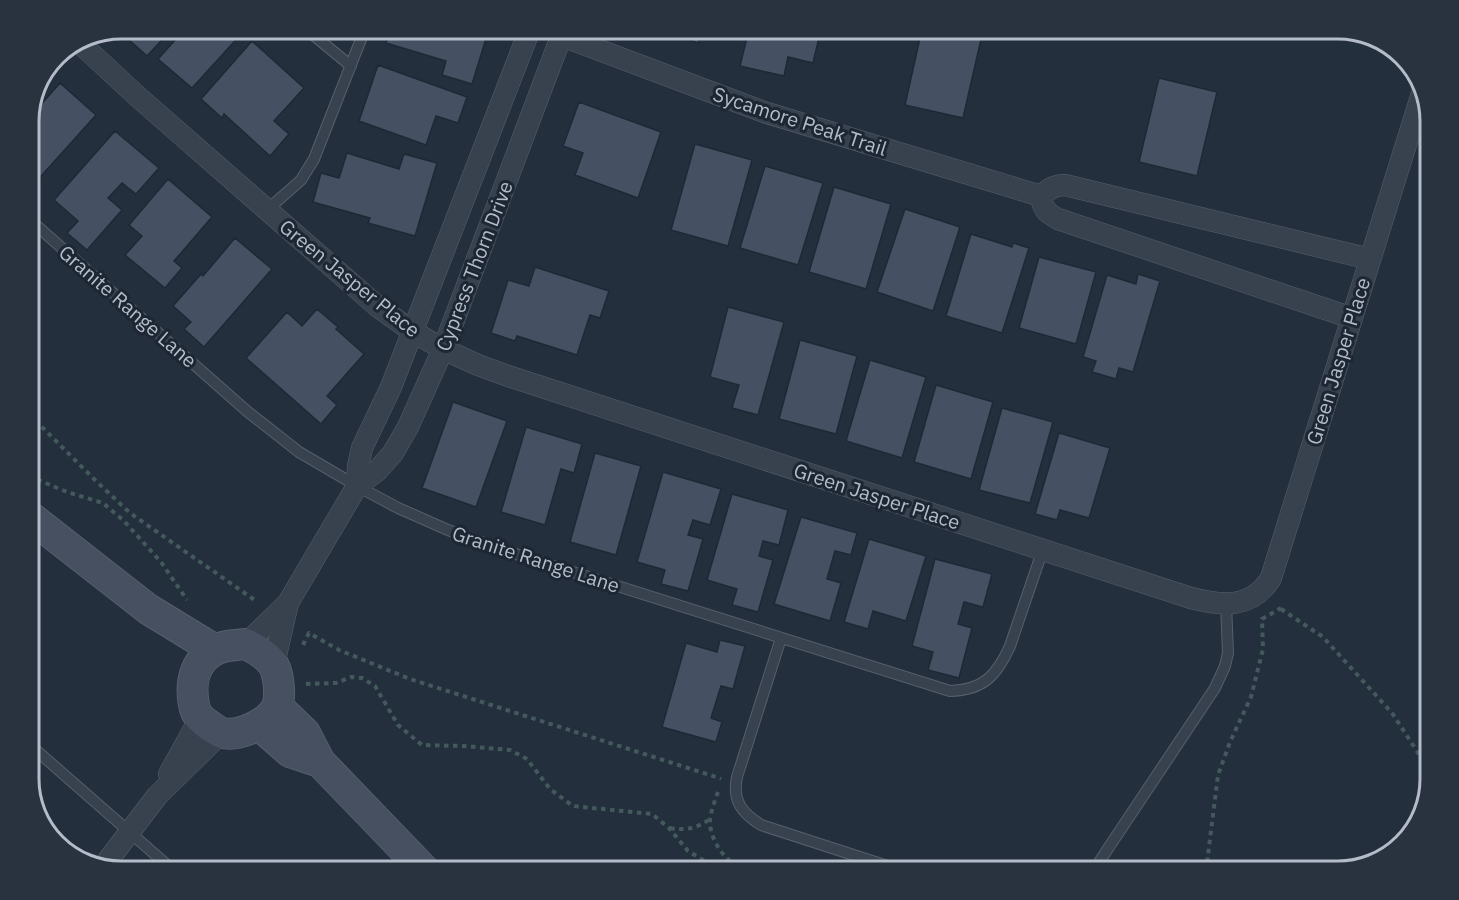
<svg xmlns="http://www.w3.org/2000/svg" width="1459" height="900" font-family="'IBM Plex Sans',sans-serif">
<style>
.building{fill:#455162;stroke:#1f2835;stroke-width:1.5}
.lines{fill:none;stroke-linecap:round;stroke-linejoin:round}
.lane-casing{stroke:#565f6c;stroke-width:12}
.street-casing{stroke:#565f6c;stroke-width:22}
.secondary-casing{stroke:#565f6c;stroke-width:32}
.path{stroke:#44595c;stroke-width:4;stroke-dasharray:4.5 4.5;stroke-linecap:butt}
.lane{stroke:#38414e;stroke-width:10}
.street{stroke:#38414e;stroke-width:21}
.secondary{stroke:#465061;stroke-width:30}
.labels{text-anchor:middle;dominant-baseline:central;stroke-width:6;stroke-linejoin:round;paint-order:stroke}
.street-label{font-size:20px;fill:#b4bcc9;stroke:#1d2633}
.rim{fill:none;stroke:#b4bcc9;stroke-width:3}
</style>
<rect width="100%" height="100%" fill="#242f3e"/>
<path class="building" d="M121,29H172L147,56L118,30Z
M185,29H249L244,34L243,32L192,88L158,59Z
M391,29H489L472,84L442,75L446,61L386,43Z
M660,29H704L698,43Z
M749,29H821L813,63L788,57L784,76L740,66Z
M922,29H954L982,35L963,118L905,105Z
M252,41L304,88L274,121L289,134L270,156L224,114L222,118L201,99Z
M378,65L467,97L458,123L436,116L426,145L359,121Z
M1159,78L1217,92L1197,176L1139,162Z
M60,83L96,115L34,184L29,179V118Z
M579,102L661,132L638,198L575,175L583,153L563,146Z
M115,131L159,168L136,194L122,183L108,198L122,210L87,250L67,233L78,221L54,200Z
M695,144L752,160L728,246L671,230Z
M347,153L399,169L404,154L437,163L415,236L368,223L370,218L313,202L321,173L339,178Z
M765,166L823,183L798,265L740,248Z
M168,179L212,217L174,261L182,268L165,288L125,255L142,236L129,225Z
M834,187L891,204L866,289L809,272Z
M905,209L960,227L933,311L877,292Z
M971,234L1012,247L1013,243L1029,248L1002,333L946,316Z
M235,238L272,269L204,347L184,329L191,322L173,306L201,274L203,276Z
M1039,257L1096,272L1076,344L1019,328Z
M535,267L609,291L600,318L590,315L577,355L517,336L515,341L491,333L508,280L529,286Z
M1138,274L1160,281L1133,372L1119,368L1116,379L1092,372L1096,361L1083,357L1107,275L1136,284Z
M728,307L784,322L758,415L732,408L739,385L710,377Z
M317,309L338,327L336,329L364,354L327,396L337,405L321,424L246,358L287,312L302,326Z
M800,340L857,356L836,434L779,419Z
M870,360L926,377L902,458L846,441Z
M936,385L993,402L971,479L914,462Z
M453,402L507,421L476,507L422,488Z
M1002,408L1053,422L1030,503L979,490Z
M526,427L582,444L574,473L561,469L545,525L501,512Z
M1059,433L1110,448L1089,518L1060,510L1057,520L1035,514Z
M595,453L641,466L616,555L570,542Z
M663,472L721,489L710,525L693,520L688,535L703,539L688,591L661,584L665,570L637,562Z
M732,494L788,510L779,545L763,541L759,556L773,560L758,612L732,605L737,589L707,580Z
M801,517L857,533L851,555L835,551L827,579L841,583L830,621L774,604Z
M869,539L926,556L906,621L873,611L868,629L844,622Z
M935,559L992,574L983,607L964,602L958,624L972,628L959,678L928,670L933,652L912,646Z
M720,640L745,646L733,689L721,686L711,718L722,722L716,742L662,727L686,643L717,652Z
M37,812L47,821L42,827L41,825Z"/>
<g class="lines">
<defs>
<path id="lane" d="M306,29L351,66
M267,210L301,180L314,159L365,29
M29,219L248,412L299,452L357,486L398,508L448,530L500,549L950,691C984,690 997,675 1010,646L1043,549
M781,638L737,777C732,801 742,813 761,825L903,871
M29,744L174,871
M1090,871L1098,864L1107,850L1215,688L1225,666L1228,653L1226,604"/>
<path id="street" d="M562,36L764,112L1041,196
M82,45L137,96L377,306L412,331L443,349L478,365L508,376L1191,598C1222,606 1252,609 1271,578L1423,90
M1041,196C1049,189 1054,185 1065,185L1370,259
M1041,196C1043,210 1046,212 1058,219L1352,318
M357,486L358,466L362,448L391,387L530,29
M246,644L288,603L357,486L377,471L393,453L408,427L443,349L564,29
M274,664L288,603
M169,774L200,718
M103,867L157,796L221,733"/>
<path id="secondary" d="M29,516L148,609L215,650
M246,644C256,649 265,654 272,663C279,671 281,697 277,707C269,723 240,737 222,733C218,732 214,728 210,726C202,720 196,716 194,705C190,684 194,661 215,650C224,645 236,645 246,644Z
M277,706L305,733L320,762L425,871
M259,725L290,752L320,762"/>
</defs>
<use href="#lane" class="lane-casing"/>
<use href="#street" class="street-casing"/>
<use href="#secondary" class="secondary-casing"/>
<path class="path" d="M29,414L95,480L130,513L256,601
M29,476L67,492L103,503L124,521L161,562L187,600
M1281,609L1323,637L1392,713L1430,771
M303,645L309,633L339,650L410,679L713,776L721,779
M306,684L336,683L351,677L362,678L375,686L398,725L422,745L464,746L510,750L527,759L550,789L573,806L652,814L669,828L688,851L720,870H741
M718,792C715,800 711,811 710,820C709,840 727,865 747,871
M670,828C686,831 697,828 710,819
M451,863L459,871
M1206,871L1218,775L1230,742L1251,697L1263,649L1262,619L1281,608"/>
<use href="#lane" class="lane"/>
<use href="#street" class="street"/>
<use href="#secondary" class="secondary"/>
</g>
<g class="labels">
<g class="street-label">
<text transform="translate(800 121) rotate(18)">Sycamore Peak Trail</text>
<text transform="translate(474 266) rotate(-69)">Cypress Thorn Drive</text>
<text transform="translate(350 278) rotate(39)">Green Jasper Place</text>
<text transform="translate(128 306) rotate(41)">Granite Range Lane</text>
<text transform="translate(1338 361) rotate(-73)">Green Jasper Place</text>
<text transform="translate(877 496) rotate(18)">Green Jasper Place</text>
<text transform="translate(536 559) rotate(18)">Granite Range Lane</text>
</g>
</g>
<path d="M0 0H1459V900H0ZM121 39H1338A82 82 0 0 1 1420 121V779A82 82 0 0 1 1338 861H121A82 82 0 0 1 39 779V121A82 82 0 0 1 121 39Z" fill="#29323f" fill-rule="evenodd"/>
<path class="rim" d="M121 39H1338A82 82 0 0 1 1420 121V779A82 82 0 0 1 1338 861H121A82 82 0 0 1 39 779V121A82 82 0 0 1 121 39Z"/>
</svg>
